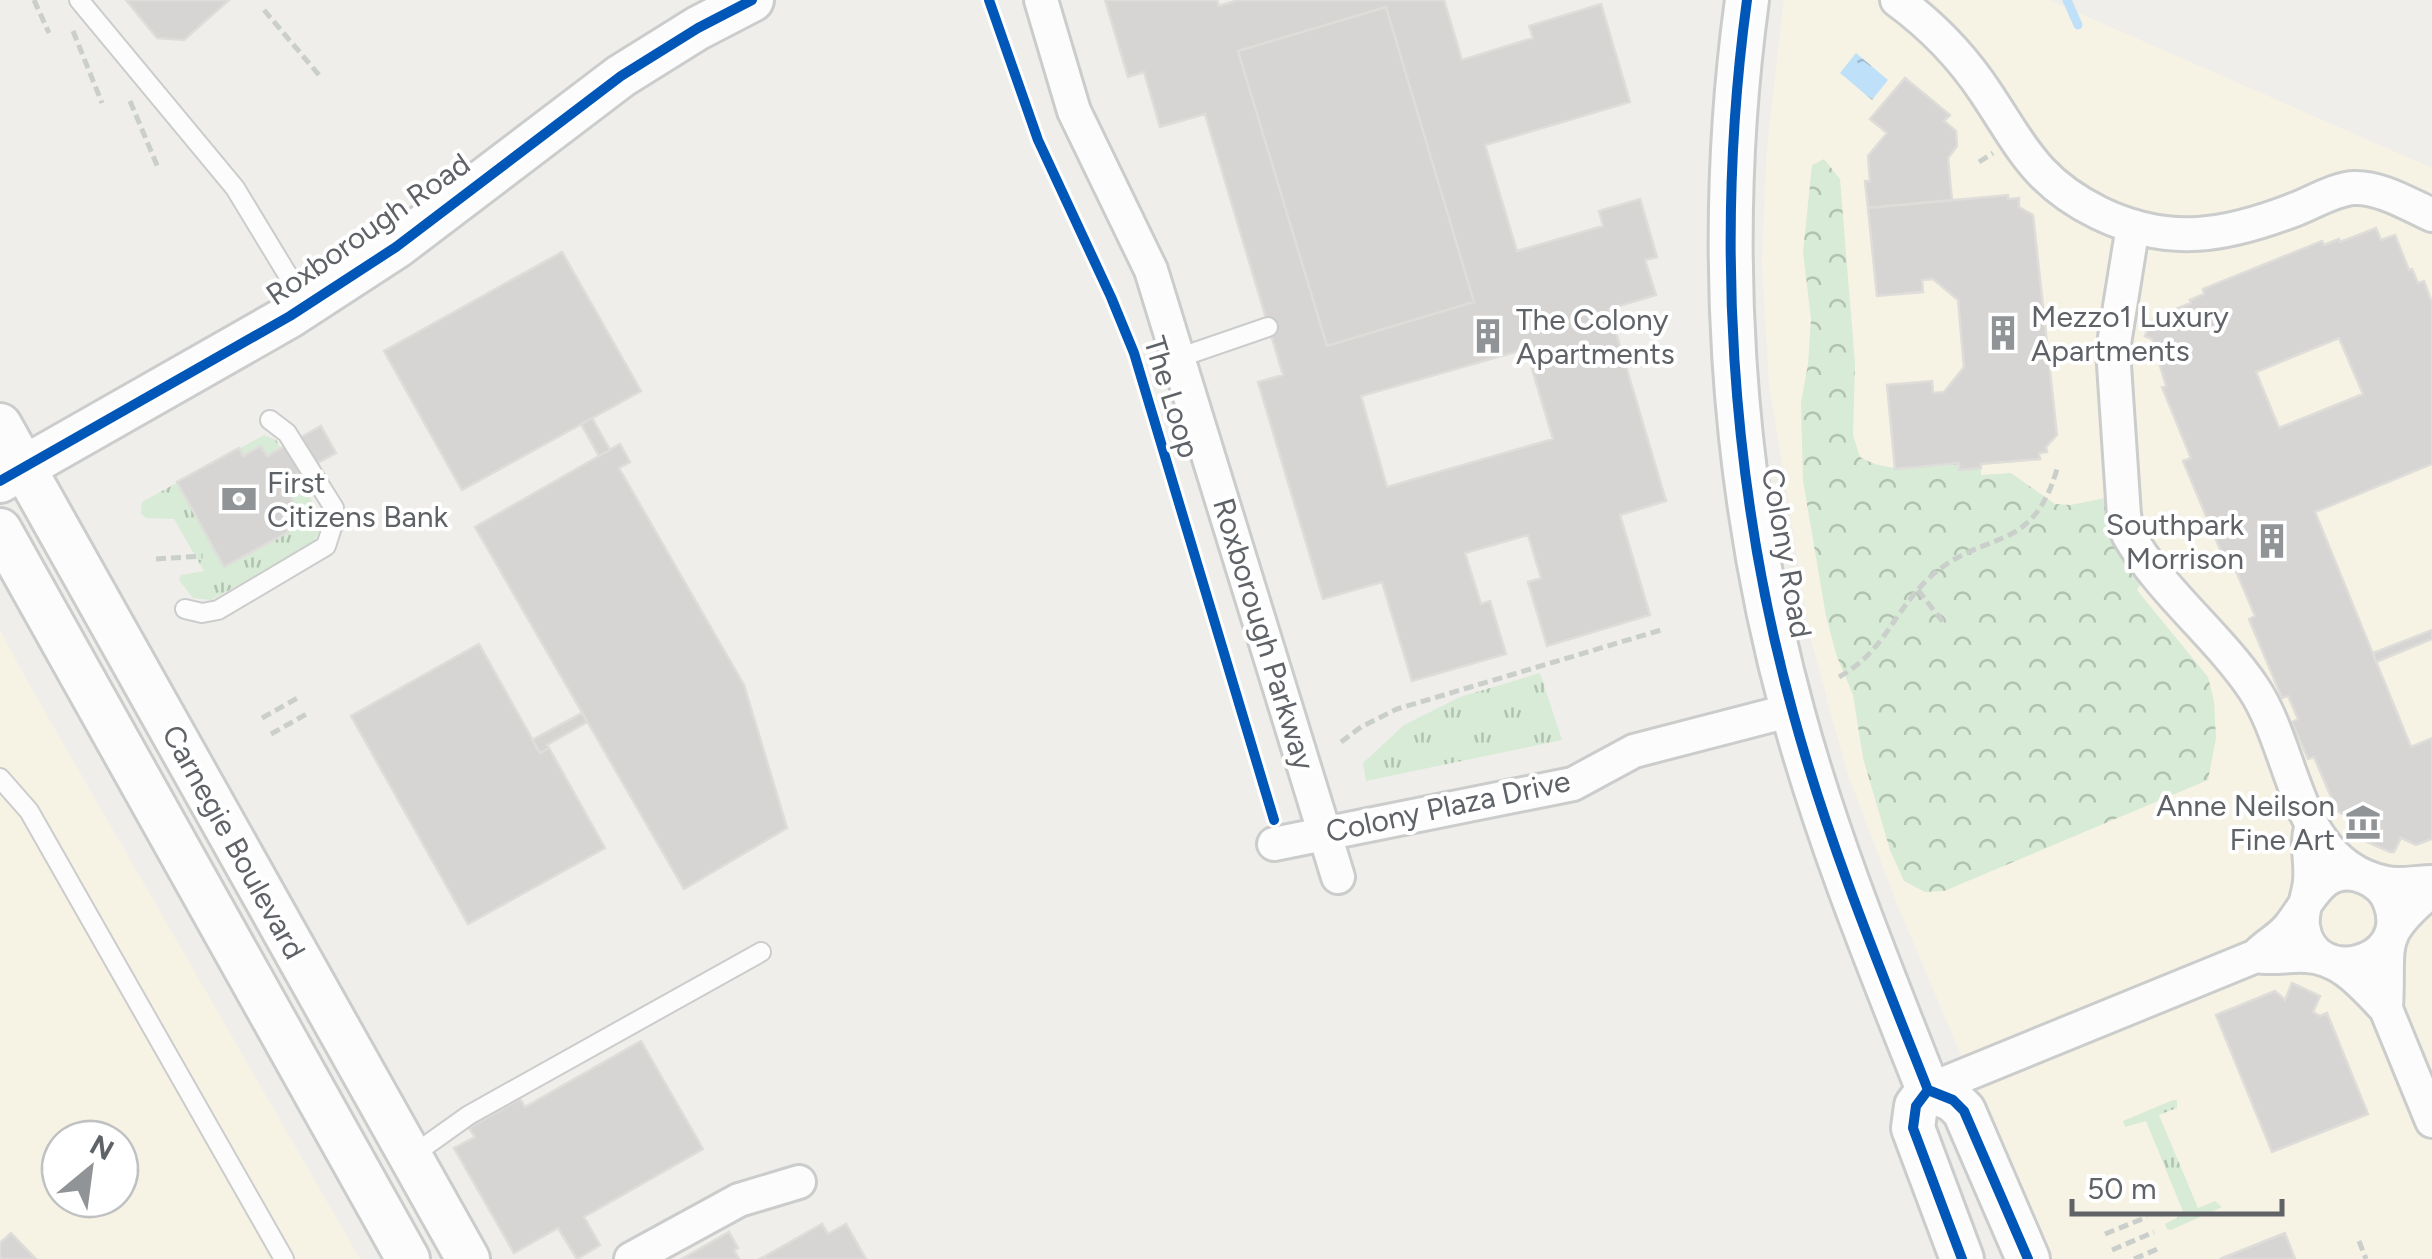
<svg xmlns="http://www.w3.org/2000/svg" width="2432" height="1259" font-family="Figtree,sans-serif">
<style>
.commercial{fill:#f7f3e4;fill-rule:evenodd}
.grass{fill:url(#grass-tufts)}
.forest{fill:url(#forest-crowns)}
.water{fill:url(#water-ripples)}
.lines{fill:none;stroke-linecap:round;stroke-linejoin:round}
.stream{stroke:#bfe0f9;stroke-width:9}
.building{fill:#d6d5d3;stroke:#deddd9;stroke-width:2.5;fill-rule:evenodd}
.service-casing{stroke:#cbcccc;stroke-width:22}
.minor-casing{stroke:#cbcccc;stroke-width:38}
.tertiary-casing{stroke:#cbcccc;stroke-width:48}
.path{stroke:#cacfcc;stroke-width:5;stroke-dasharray:10 5;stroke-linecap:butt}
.service{stroke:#fdfcfc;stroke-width:18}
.minor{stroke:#fdfcfc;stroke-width:32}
.tertiary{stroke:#fdfcfc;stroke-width:42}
.cycleway-casing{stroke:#fff;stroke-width:16}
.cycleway{stroke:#0057b8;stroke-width:10}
.labels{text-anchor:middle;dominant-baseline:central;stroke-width:8;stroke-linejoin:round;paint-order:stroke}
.street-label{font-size:30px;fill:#5f6368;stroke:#fff}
.poi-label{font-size:30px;fill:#5f6368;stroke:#fff;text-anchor:start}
</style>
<defs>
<pattern id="grass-tufts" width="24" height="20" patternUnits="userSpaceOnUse" patternTransform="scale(2.5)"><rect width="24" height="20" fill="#d8ebd6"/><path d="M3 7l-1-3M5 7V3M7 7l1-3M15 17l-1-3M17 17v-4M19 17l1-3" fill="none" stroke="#b2c2b1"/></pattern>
<pattern id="forest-crowns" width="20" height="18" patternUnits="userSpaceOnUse" patternTransform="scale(2.5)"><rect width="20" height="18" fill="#d8ebd6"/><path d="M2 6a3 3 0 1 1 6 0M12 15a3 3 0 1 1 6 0" fill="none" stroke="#b2c2b1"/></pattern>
<pattern id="water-ripples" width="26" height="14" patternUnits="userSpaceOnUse" patternTransform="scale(2.5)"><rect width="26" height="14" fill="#bfe0f9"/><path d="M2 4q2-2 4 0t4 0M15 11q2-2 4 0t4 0" fill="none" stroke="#9eb9cd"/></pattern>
</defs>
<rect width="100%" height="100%" fill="#efeeea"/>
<path class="commercial" d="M1784,0H2049L2432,168V1259H2048L1899,909L1847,772L1810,636L1769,383L1762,262L1767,147Z
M0,630L26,679L360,1259H0ZM60,1139H120V1199H60Z"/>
<path class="grass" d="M264,435L276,440C288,462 315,498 319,522C321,531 317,537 311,545L211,600L193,598L179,580L181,575L204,571L174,519L146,518L141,514L142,502Z
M1540,673L1562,740L1366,781L1363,763L1404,725L1460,697Z
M2173,1100H2177V1108L2159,1115L2198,1208L2215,1201L2222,1207L2171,1230L2167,1229L2165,1224L2184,1214L2146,1121L2125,1127L2123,1121Z"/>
<path class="forest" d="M1824,159L1840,179L1855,364L1853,435L1860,457C1890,475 1924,466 1959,463L1960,470L1981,468V475L2011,473L2055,504L2070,505L2106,498L2115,541L2143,580L2137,590L2208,677L2214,701L2216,738L2208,780L1944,891L1925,892L1904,881L1890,850L1863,758L1853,695L1836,654L1826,616L1803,481L1801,403L1808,364L1811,319L1803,252L1812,165Z"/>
<path class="water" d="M1856,53L1888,80L1872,100L1840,73Z"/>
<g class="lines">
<path class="stream" d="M2067,0L2078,25"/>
</g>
<path class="building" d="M126,0H229L184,40L157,38Z
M1105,0H1217L1219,6L1238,0H1444L1462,60L1533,38L1529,26L1601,4L1630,102L1485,145L1517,251L1603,226L1599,211L1640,199L1657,257L1645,260L1656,295L1609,309L1666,501L1620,515L1650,615L1547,646L1528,582L1541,578L1528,535L1465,553L1481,604L1490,601L1506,654L1412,681L1382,582L1323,599L1258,382L1283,375L1205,114L1160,127L1144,72L1128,77ZM1386,7L1474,302L1327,346L1238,51ZM1526,349L1553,439L1387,487L1361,396Z
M1386,7L1474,302L1327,346L1238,51Z
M1905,78L1950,115L1944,121L1956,131L1957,146L1948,158L1952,200L1868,208L1865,181H1870L1868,156L1887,133L1870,119Z
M2008,195V199L2019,198V207L2033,215L2057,435L2046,447L2047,452L2039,453L2040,459L1981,464V468L1959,470V463L1895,469L1887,385L1932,381L1933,393L1944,392L1964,367L1958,300L1933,279L1922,280L1923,292L1877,296L1868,208Z
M2376,228L2381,240L2395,235L2409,270L2412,269L2418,283L2424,281L2432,303V464L2315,512L2411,747L2432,738V839L2416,845L2401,838L2394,852H2390L2351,835L2347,830L2352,818L2337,811L2314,757L2308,759L2292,722L2298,719L2288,696L2282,698L2249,619L2255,616L2228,552L2222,554L2183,461L2191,458L2162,387L2166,386L2152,339L2145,336L2154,317L2160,320L2163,314L2191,303L2190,300L2204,294L2203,289L2322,241L2324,245L2339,239L2340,242ZM2339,338L2363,394L2279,428L2256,372Z
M562,252L641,391L462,490L384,351Z
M592,418L610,450L599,456L581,424Z
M321,426L336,453L283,482L301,516L284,525L288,532L224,567L177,482L239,448L243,456L261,446L267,456Z
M620,444L630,462L619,468L744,685L787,828L684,889L475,527Z
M2432,630V639L2376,662L2373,653Z
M479,644L540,753L549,748L605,848L468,924L351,716Z
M582,713L587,722L547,745L549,748L540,753L532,740Z
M2292,983L2320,996L2313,1012L2320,1016L2327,1013L2368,1114L2272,1152L2216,1015L2275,991L2285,1000Z
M641,1041L703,1149L584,1217L600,1245L577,1259L558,1228L514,1253L454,1148L475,1137L469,1128L520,1099L525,1107Z
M822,1224L828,1234L846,1224L866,1259H760Z
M729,1232L738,1248L734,1250L739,1259H682Z
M11,1233L36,1259H0V1243Z
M2285,1233L2295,1259H2220Z"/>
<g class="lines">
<defs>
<path id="service" d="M79,0L235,188L306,305
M1178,358L1268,327
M185,609L202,613L218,610L326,546L335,518L334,508L287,433L270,420
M0,778L29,811L284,1259
M410,1157L469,1115L761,952"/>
<path id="minor" d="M1041,0L1074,111L1151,270L1338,877
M1897,0C1931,25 1963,58 1986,93C2022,147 2036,182 2099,213C2169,247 2227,236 2296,209C2314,202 2335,189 2354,188C2380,187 2408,204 2432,215
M2133,226L2113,350L2124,515L2128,534C2161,592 2217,634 2254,689C2296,753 2295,865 2386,883C2401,886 2417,882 2432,882
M2311,828C2306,845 2312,863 2310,881C2309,896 2301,910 2303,926C2312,990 2413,965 2390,903C2386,891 2376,882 2364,877C2323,861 2310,901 2290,926C2281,938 2266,945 2256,956C2273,959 2289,955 2306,956C2341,957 2364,986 2386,1009C2390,942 2375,938 2432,890
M1274,844L1573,784L1634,751L1792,710
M2386,1009L2432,1121
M1928,1090L2256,956
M631,1259L739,1200L799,1182"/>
<path id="tertiary" d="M1747,0C1715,234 1730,485 1793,713C1828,842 1879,966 1928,1090
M0,425L468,1259
M0,481L290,316L396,247L621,76L698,28L752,0
M0,530L408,1259
M1928,1090L1953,1100L1964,1111L2028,1259
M1928,1090L1916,1106L1913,1128L1962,1259"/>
</defs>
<use href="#service" class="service-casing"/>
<use href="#minor" class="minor-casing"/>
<use href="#tertiary" class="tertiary-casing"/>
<path class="path" d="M34,0L49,33
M264,10L319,75
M73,31L102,103
M130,101L159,170
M1979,162L1993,153
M156,559L203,556
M1918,590L1943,622
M1839,677C1885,651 1892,614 1927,580C1982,527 2031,558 2057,469
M262,718L301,696
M271,734L310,712
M1341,742L1361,727L1397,709L1661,630
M2105,1234L2147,1217
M2359,1241L2366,1259
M2112,1250L2154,1232
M2134,1259L2160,1248"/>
<use href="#service" class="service"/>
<use href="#minor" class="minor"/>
<use href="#tertiary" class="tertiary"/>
<defs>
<path id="cycleway" d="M989,0L1038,140L1111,297L1134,353L1274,820
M1747,0C1715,234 1730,485 1793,713C1828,842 1879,966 1928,1090
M0,481L290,316L396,247L621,76L698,28L752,0
M1928,1090L1953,1100L1964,1111L2028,1259
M1928,1090L1916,1106L1913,1128L1962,1259"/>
</defs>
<use href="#cycleway" class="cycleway-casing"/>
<use href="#cycleway" class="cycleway"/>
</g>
<defs>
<symbol id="building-bare" viewBox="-9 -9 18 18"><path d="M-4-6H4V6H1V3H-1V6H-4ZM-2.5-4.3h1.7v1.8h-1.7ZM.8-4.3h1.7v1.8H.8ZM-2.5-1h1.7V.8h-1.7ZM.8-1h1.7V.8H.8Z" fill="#919496" stroke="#fff" stroke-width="2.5" paint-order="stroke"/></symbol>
<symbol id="bank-bare" viewBox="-9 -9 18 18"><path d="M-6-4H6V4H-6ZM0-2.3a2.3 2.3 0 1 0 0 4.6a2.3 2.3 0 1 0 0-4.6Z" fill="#919496" stroke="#fff" stroke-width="2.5" paint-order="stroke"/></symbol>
<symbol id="museum-bare" viewBox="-9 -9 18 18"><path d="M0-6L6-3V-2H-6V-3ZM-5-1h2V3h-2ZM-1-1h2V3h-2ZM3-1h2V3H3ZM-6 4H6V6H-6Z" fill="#919496" stroke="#fff" stroke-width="2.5" paint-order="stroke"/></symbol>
</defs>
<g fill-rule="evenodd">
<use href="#building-bare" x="1978" y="308" width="50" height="50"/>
<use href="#building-bare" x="1463" y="311" width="50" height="50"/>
<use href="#bank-bare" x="214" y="474" width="50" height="50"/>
<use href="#building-bare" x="2247" y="516" width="50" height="50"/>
<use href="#museum-bare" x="2338" y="797" width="50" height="50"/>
</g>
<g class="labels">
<g class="street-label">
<text transform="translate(368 229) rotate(-35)">Roxborough Road</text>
<text transform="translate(1172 397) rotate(73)">The Loop</text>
<text transform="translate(1787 553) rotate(80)">Colony Road</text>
<text transform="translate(1264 634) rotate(73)">Roxborough Parkway</text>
<text transform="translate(1448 806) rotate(-12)">Colony Plaza Drive</text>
<text transform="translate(234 842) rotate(61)">Carnegie Boulevard</text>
</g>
<g class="poi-label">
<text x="2031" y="316">Mezzo1 Luxury<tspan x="2031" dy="34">Apartments</tspan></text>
<text x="1516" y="319">The Colony<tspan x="1516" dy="34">Apartments</tspan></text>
<text x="267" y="482">First<tspan x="267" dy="34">Citizens Bank</tspan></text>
<text x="2244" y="524" text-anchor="end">Southpark<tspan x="2244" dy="34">Morrison</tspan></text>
<text x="2335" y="805" text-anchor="end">Anne Neilson<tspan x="2335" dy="34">Fine Art</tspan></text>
</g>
</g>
<g transform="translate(90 1169) rotate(29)"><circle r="48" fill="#ffffff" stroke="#bfc1c3" stroke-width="2.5"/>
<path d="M0-8L18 38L0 25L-18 38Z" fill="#919496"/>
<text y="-15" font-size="28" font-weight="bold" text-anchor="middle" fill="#5f6368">N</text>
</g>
<path d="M2072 1199v15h210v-15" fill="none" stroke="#5f6368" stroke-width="5"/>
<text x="2087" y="1199" font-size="30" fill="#5f6368" stroke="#ffffff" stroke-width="8" paint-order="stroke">50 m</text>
</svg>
